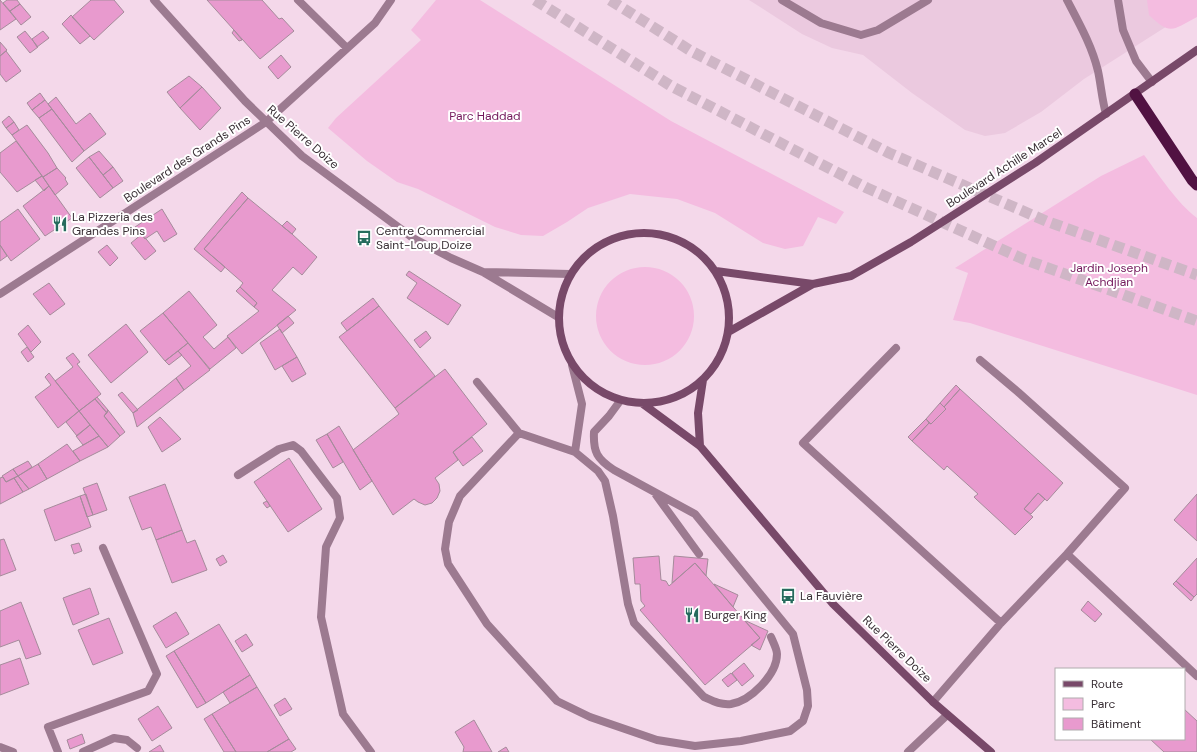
<svg xmlns="http://www.w3.org/2000/svg" width="1197" height="752" font-family="'DM Sans',sans-serif">
<style>
.built{fill:#ebc9df}
.green{fill:#f4bce0}
.building{fill:#e89ace;stroke:#a58b9b}
.lines{fill:none;stroke-linecap:round;stroke-linejoin:round}
.trunk-tunnel{stroke:#cfb6c6;stroke-width:11;stroke-dasharray:11 5.5;stroke-linecap:butt}
.service{stroke:#9c7a90;stroke-width:8}
.minor{stroke:#9c7a90;stroke-width:8}
.tertiary{stroke:#9c7a90;stroke-width:8}
.secondary{stroke:#784969;stroke-width:8}
.trunk{stroke:#511242;stroke-width:11}
.labels{text-anchor:middle;dominant-baseline:central;stroke-width:4;stroke-linejoin:round;paint-order:stroke}
.park-label{font-size:12px;fill:#73185c;stroke:#fff}
.street-label{font-size:12px;fill:#392f35;stroke:#fff}
.poi-label{font-size:12px;fill:#392f35;stroke:#fff;text-anchor:start}
</style>
<rect width="100%" height="100%" fill="#f4d8ea"/>
<path class="built" d="M749,0H1197V7L1084,79L1041,112L1005,133L985,136L965,130L912,93L863,55L832,48L802,34Z"/>
<path class="green" d="M436,0H480L671,121L844,212L836,224L818,217L803,246L785,249L763,243L715,213L677,199L630,194L588,208L567,222L543,236L521,235L495,227L418,189L397,182L367,161L328,128L336,118L421,40L411,30Z
M1147,0H1197V17C1172,30 1171,36 1149,15Z
M1144,155C1159,175 1177,203 1197,218V395L970,323L953,320L968,273L955,268L1101,176Z
M596 316a49 49 0 1 1 98 0a49 49 0 1 1-98 0Z"/>
<path class="building" d="M0,0L16,19L0,30Z
M7,0H17L20,4L10,11L3,3Z
M91,0H114L124,12L94,40L72,17Z
M207,0H262L279,19L282,18L294,31L260,59Z
M20,4L31,17L21,25L10,11Z
M71,15L90,36L80,44L62,24Z
M234,30L242,40L239,41L232,33Z
M25,31L38,47L30,53L17,37Z
M43,31L49,38L37,47L32,39Z
M0,42L7,50L0,56Z
M6,51L21,71L6,82L0,74V56Z
M281,55L291,67L278,79L268,67Z
M189,76L202,87L180,108L167,92Z
M202,87L221,108L200,130L180,108Z
M40,93L45,100L32,110L27,103Z
M56,97L76,124L90,113L106,134L84,151L48,104Z
M45,100L52,109L39,118L32,110Z
M52,109L84,151L72,162L39,118Z
M9,116L14,122L6,128L2,122Z
M14,122L19,130L12,135L6,128Z
M27,125L48,153L57,168L43,177L12,135Z
M16,141L42,176L17,192L0,172V153Z
M99,151L113,167L103,175L89,157Z
M89,157L113,188L100,198L76,168Z
M113,167L123,181L113,188L103,175Z
M57,168L66,178L65,179L68,184L55,195L43,177Z
M42,176L49,186L44,191L35,180Z
M49,186L72,218L45,236L23,206Z
M242,192L248,198L204,249L225,267L221,272L194,249Z
M248,198L292,234L317,257L302,275L293,267L272,290L296,310L242,354L227,336L259,311L254,307L257,303L240,287L243,283L204,249Z
M18,209L40,239L11,261L0,245V222Z
M162,209L177,234L164,242L157,231L145,239L135,227Z
M287,221L296,229L292,234L282,226Z
M142,234L156,251L145,260L131,243Z
M0,245L7,256L0,261Z
M107,245L118,258L110,266L98,252Z
M409,271L461,305L448,325L407,298L417,283L406,275Z
M49,283L65,304L50,315L33,294Z
M240,287L257,303L254,307L236,291Z
M189,291L217,325L203,337L214,349L228,337L236,348L210,369L163,313Z
M373,298L379,306L347,331L341,323Z
M379,306L435,376L395,408L339,337Z
M163,313L188,343L165,361L140,331Z
M288,316L294,323L282,333L277,325Z
M126,324L148,352L111,383L88,355Z
M28,325L41,342L31,352L18,334Z
M280,329L297,357L275,370L260,343Z
M426,331L431,338L420,348L414,340Z
M188,343L210,370L184,390L176,378L191,366L178,351Z
M27,347L34,357L28,362L21,352Z
M178,351L182,355L169,365L165,361Z
M73,353L80,362L77,364L101,394L79,411L55,381L73,367L66,358Z
M297,357L306,374L292,382L282,366Z
M445,369L487,424L453,452L458,460L435,478L439,484L440,491L437,498L432,503L425,505L418,502L414,499L393,515L353,450L399,414L395,408Z
M49,373L79,411L58,428L35,397L51,385L45,377Z
M176,378L184,390L137,427L133,413Z
M956,385L960,389L944,407L940,403Z
M960,389L1063,483L1047,501L1038,493L1024,509L1033,517L1015,535L976,499L974,497L978,494L947,466L944,470L912,441L929,423L931,424L946,409L944,407Z
M122,392L138,410L133,413L118,395Z
M97,397L108,410L107,413L95,399Z
M95,399L107,413L104,416L120,436L108,447L79,411Z
M940,403L946,409L931,424L926,419Z
M108,410L125,432L120,436L104,416Z
M79,411L90,425L77,436L66,422Z
M160,417L181,439L162,452L148,427Z
M926,419L929,423L912,441L908,437Z
M90,425L99,436L83,445L76,436Z
M339,426L372,481L360,490L327,434Z
M327,434L343,462L333,468L316,440Z
M99,436L108,447L80,461L73,451Z
M472,437L483,451L463,466L453,452Z
M67,444L80,461L47,479L38,464Z
M289,458L322,509L288,532L254,482Z
M28,461L32,467L18,476L13,469Z
M38,464L47,479L29,489L18,476Z
M13,469L18,476L6,482L2,476Z
M18,476L29,489L23,492L14,478Z
M3,477L6,482L14,478L23,492L0,504V478Z
M97,483L107,510L93,515L83,488Z
M165,484L182,530L156,540L151,527L142,530L129,497Z
M1038,493L1045,499L1031,514L1024,509Z
M86,494L93,515L87,517L80,496Z
M1197,494V541L1174,520Z
M80,496L91,527L55,541L44,510Z
M267,501L270,506L267,508L263,503Z
M182,530L187,543L195,540L207,570L172,583L156,540Z
M4,539L16,570L0,576V540Z
M79,543L82,551L74,554L71,545Z
M223,555L227,562L220,566L216,559Z
M659,556L661,580L666,581L669,586L695,563L760,638L705,685L640,610L645,606L641,601L640,584H635L633,558Z
M674,556L708,559L706,576L695,563L672,583Z
M1197,558V594L1194,597L1176,581Z
M1176,581L1194,597L1191,601L1173,584Z
M714,584L738,595L733,607Z
M90,588L99,614L73,625L63,598Z
M1088,601L1102,614L1095,622L1081,610Z
M21,602L41,654L26,659L19,640L0,647V611Z
M176,612L189,634L166,648L153,626Z
M109,618L123,653L93,665L78,630Z
M744,620L768,631L760,650L751,645L760,638Z
M219,624L250,675L206,703L174,651Z
M246,634L253,645L242,652L235,641Z
M174,651L206,703L197,708L166,656Z
M20,658L29,684L0,695V665Z
M744,663L754,676L742,686L732,673Z
M731,673L737,680L728,687L722,680Z
M250,675L257,687L230,703L223,692Z
M257,687L289,739L267,752H236L212,714Z
M285,698L292,709L280,716L274,705Z
M158,706L172,728L152,741L138,719Z
M1184,709L1197,721V752H1164L1150,739H1184Z
M212,714L236,752H224L204,719Z
M474,720L492,752H463L464,747L455,732Z
M82,734L85,743L70,749L67,740Z
M289,739L296,749L291,752H267Z
M160,745L164,752H149Z
M506,747L509,752H498Z"/>
<g class="lines">
<path class="trunk-tunnel" d="M535,0L671,86L867,188L1023,259L1197,321
M610,0L691,51L889,153L1046,221L1197,275"/>
<path class="service" d="M298,0L347,48
M782,0L821,23L861,35L878,30L928,0
M1067,0C1079,23 1092,46 1098,71C1101,85 1102,100 1106,114
M1118,0L1123,30L1136,61L1152,82
M266,122L375,23L391,0
M896,348L803,443L1001,623
M572,365L582,404L575,452L519,433L460,496L449,522L445,549L448,564L487,624L557,701L590,717L657,740L695,746L741,741L790,731L803,721L808,706L807,690L793,634L695,514L614,470C597,459 593,452 594,432L609,416L620,401
M477,382L519,433
M575,452L598,471L605,481L613,516L628,604L634,623L704,697C713,701 720,705 731,704C750,701 777,675 777,654C777,649 773,642 771,637
M238,475L279,449L293,445L301,451L337,498L340,518L326,547L321,617L343,714L371,752
M656,495L699,554
M1067,554L1197,676
M933,702L1001,623L1067,554L1125,488L1018,392L980,360
M0,747L13,752
M58,752L48,727L148,691L157,674L103,548
M83,752L114,738L127,740L137,748"/>
<path class="minor" d="M0,294L266,122
M908,752L947,715"/>
<path class="tertiary" d="M154,0L245,101L302,156L413,238L451,258L483,272L558,317
M483,272L570,274"/>
<path class="secondary" d="M559 318a85 85 0 1 1 170 0a85 85 0 1 1-170 0Z
M716,271L813,284
M730,331L813,284L851,276L911,242L1035,163L1197,50
M643,404L700,446L833,604L933,702L991,752
M700,446L698,413L703,380"/>
<path class="trunk" d="M1135,94L1192,180L1197,185"/>
</g>
<defs>
<symbol id="restaurant-bare" viewBox="-9 -9 18 18"><path d="M-5-6h1v4h1v-4h1v4h1v-4h1v5L-1.5 .5V6h-2V.5L-5-1ZM5-6V6H3V1.5H1.5Q1.5-4 5-6Z" fill="#266b5d" stroke="#fff" stroke-width="2.5" paint-order="stroke"/></symbol>
<symbol id="bus-bare" viewBox="-9 -9 18 18"><path d="M-5-6H5V4H4V6H2V4H-2V6H-4V4H-5ZM-3.5-4V0h7V-4ZM-3.5 1.2v1.5H-2V1.2ZM2 1.2v1.5H3.5V1.2Z" fill="#266b5d" stroke="#fff" stroke-width="2.5" paint-order="stroke"/></symbol>
</defs>
<g fill-rule="evenodd">
<use href="#restaurant-bare" x="49" y="213" width="22" height="22"/>
<use href="#bus-bare" x="353" y="227" width="22" height="22"/>
<use href="#bus-bare" x="777" y="585" width="22" height="22"/>
<use href="#restaurant-bare" x="681" y="604" width="22" height="22"/>
</g>
<g class="labels">
<g class="park-label">
<text x="485" y="116">Parc Haddad</text>
<text x="1109" y="268">Jardin Joseph<tspan x="1109" dy="14">Achdjian</tspan></text>
</g>
<g class="street-label">
<text transform="translate(303 137) rotate(41)">Rue Pierre Doize</text>
<text transform="translate(187 159) rotate(-33)">Boulevard des Grands Pins</text>
<text transform="translate(1004 168) rotate(-33)">Boulevard Achille Marcel</text>
<text transform="translate(897 649) rotate(44)">Rue Pierre Doize</text>
</g>
<g class="poi-label">
<text x="72" y="217">La Pizzeria des<tspan x="72" dy="14">Grandes Pins</tspan></text>
<text x="376" y="231">Centre Commercial<tspan x="376" dy="14">Saint-Loup Doize</tspan></text>
<text x="800" y="596">La Fauvière</text>
<text x="704" y="615">Burger King</text>
</g>
</g>
<rect x="1055" y="668" width="130" height="72" fill="#ffffff" stroke="#b0acae"/>
<rect x="1063" y="681" width="20" height="6" fill="#784969" stroke="#b0acae"/>
<text x="1091" y="688" font-size="12" fill="#392f35">Route</text>
<rect x="1063" y="698" width="20" height="12" fill="#f4bce0" stroke="#b0acae"/>
<text x="1091" y="708" font-size="12" fill="#392f35">Parc</text>
<rect x="1063" y="718" width="20" height="12" fill="#e89ace" stroke="#b0acae"/>
<text x="1091" y="728" font-size="12" fill="#392f35">Bâtiment</text>
</svg>
